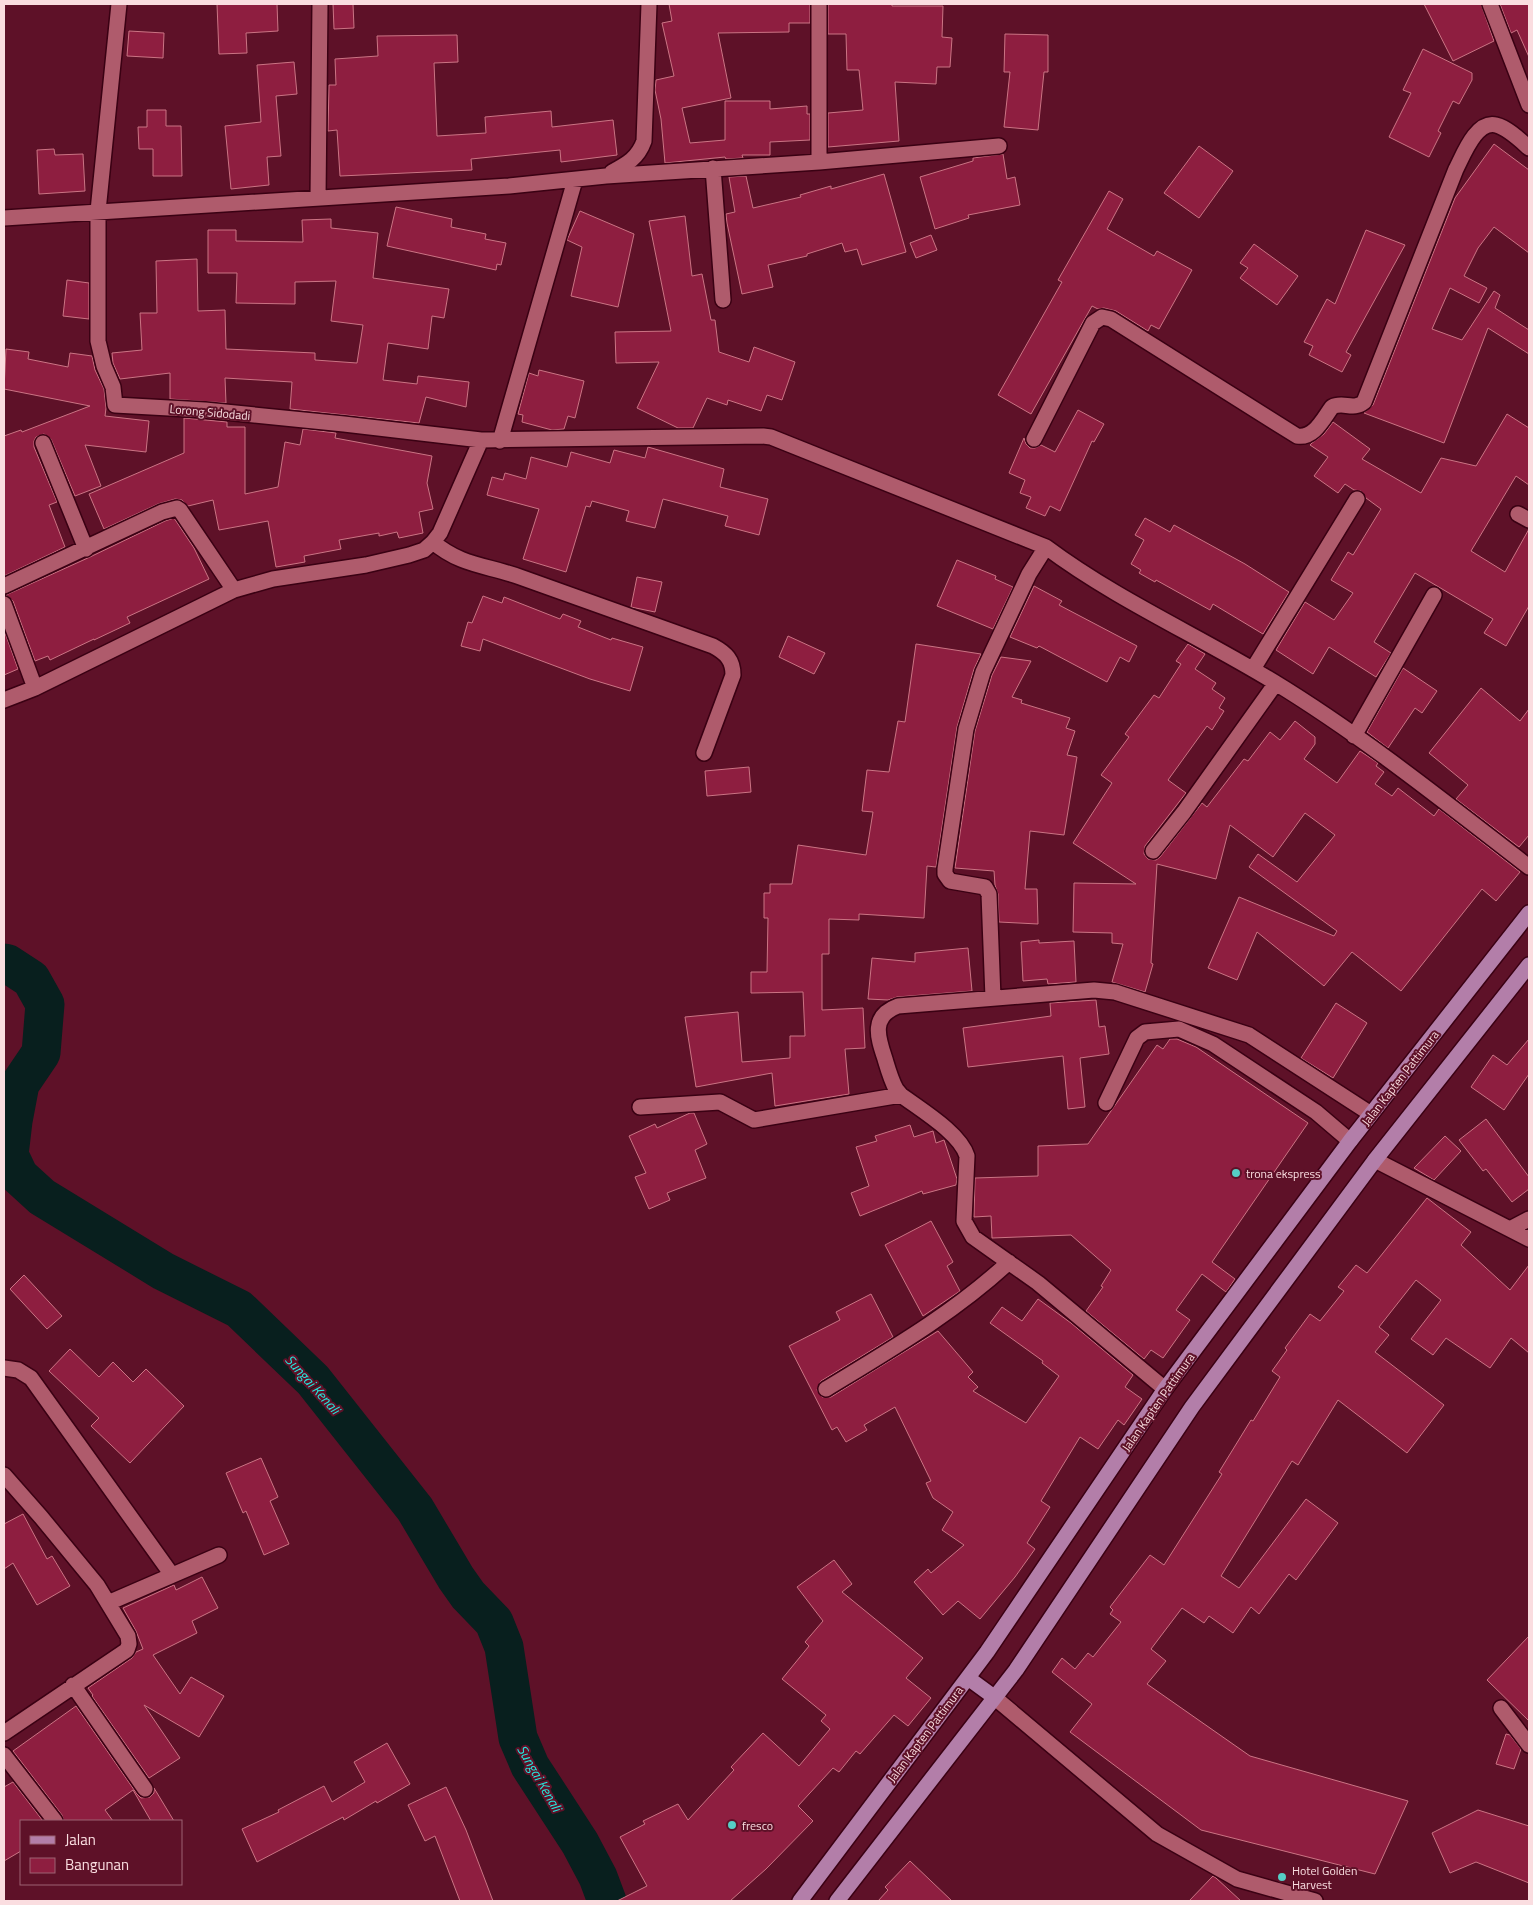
<svg xmlns="http://www.w3.org/2000/svg" width="1533" height="1905" font-family="'Titillium Web',sans-serif">
<style>
.lines{fill:none;stroke-linecap:round;stroke-linejoin:round}
.river{stroke:#081f1e;stroke-width:39}
.building{fill:#8e1e40;stroke:#cb7484}
.minor-casing{stroke:#3a0113;stroke-width:18}
.major-casing{stroke:#3a0113;stroke-width:18}
.minor{stroke:#af5b6c;stroke-width:15}
.major{stroke:#b37ea9;stroke-width:15}
.poi-dot{fill:#55cec5;stroke:#5e1128;stroke-width:2}
.labels{text-anchor:middle;dominant-baseline:central;stroke-width:4;stroke-linejoin:round;paint-order:stroke}
.street-label{font-size:12px;fill:#fadde0;stroke:#5e1128}
.poi-label{font-size:12px;fill:#fadde0;stroke:#5e1128;text-anchor:start}
.water-label{font-size:14px;font-style:italic;fill:#23eadf;stroke:#5e1128}
</style>
<rect width="100%" height="100%" fill="#5e1128"/>
<g class="lines">
<path class="river" d="M4,963L8,964L31,979L45,1004L41,1053L20,1084L13,1121L9,1155L19,1176L42,1197L163,1271L239,1309L313,1380L415,1509L456,1578L468,1595L494,1622L504,1647L518,1738L530,1766L580,1843L598,1877L607,1901"/>
</g>
<path class="building" d="M217,4H277L278,31L246,33L247,53L219,54Z
M333,4H353L354,28L334,29Z
M669,4H810V23H789V32L718,33L731,98L682,108L690,143L725,140V101H770V109L807,106V114H810V140L770,142V155H742L743,158L726,159L725,157L665,163L661,119L655,90L656,80L674,76L662,23L672,21Z
M828,4H892V6H943L942,37L952,38L950,67H937L936,84L895,82L899,141L828,147V113L863,110L859,70H847L846,34H828Z
M1424,4H1481L1494,41L1453,61Z
M1500,4H1529V57L1517,30L1511,33Z
M129,31L164,33L163,58L127,56Z
M1005,34L1048,35V72H1044L1038,130L1004,127L1010,72H1004Z
M457,35L458,62L434,63L437,136L486,133L485,117L551,111L552,127L613,120L617,155L561,162L560,150L471,159L472,170L340,176L337,130L328,131L329,85H336L335,59L378,56L377,36Z
M1423,49L1472,73V80L1459,104L1453,101L1438,131L1441,133L1429,157L1389,137L1411,93L1403,90Z
M294,62L297,94L276,96L281,156L267,157L269,185L231,189L225,126L261,122L257,65Z
M147,110H166V126H181L182,176H153V149H139L138,127H147Z
M1494,144L1529,170V253L1494,227L1478,248L1464,276L1487,288L1479,303L1450,288L1432,329L1462,340L1494,291L1500,295L1495,308L1529,330V354L1488,328L1444,443L1364,413L1373,405L1455,198Z
M1199,146L1233,171L1199,218L1164,193Z
M54,149L55,155L83,154L85,191L39,194L37,150Z
M1003,154L1007,179L1015,177L1020,205L968,215L969,218L935,229L920,177L973,161V158Z
M884,174L906,252L862,265L857,249L845,252L842,243L807,254V256L768,265L773,287L742,294L727,223L726,214L735,212L729,177L746,176L753,208L801,197L800,195L831,186V189Z
M1109,191L1123,199L1107,229L1154,256L1157,251L1192,270L1159,329L1151,325L1148,331L1116,311L1104,308L1098,309L1092,306L1031,414L998,395L1062,282L1058,280Z
M396,207L452,219L451,227L486,234L485,239L506,243L501,265L497,264L496,270L387,246Z
M580,211L634,234L618,307L571,296L582,247L567,240Z
M685,216L692,276L702,274L711,320H715L719,352L749,362L754,347L795,362L782,400L767,395L761,411L728,400L727,405L707,398L693,428H678L637,408L659,362L616,363L615,332L671,331L649,221Z
M331,219V228L378,233L373,278L449,289L444,318L432,316L428,349L388,343L383,380L417,384L418,376L469,382L466,407L426,397L419,423L290,409L292,382L225,378L226,403L170,399V373L120,379L113,363L112,353L142,350L140,313H157L156,261L197,259L198,311L225,310L226,349L315,353V360L357,363L363,325L331,321L336,281L295,282V304L236,303L237,273H208V230H236V241L303,242L302,220Z
M1366,230L1405,245L1346,352L1351,355L1342,372L1309,355L1313,346L1304,342L1327,299L1335,304Z
M931,235L937,250L916,258L910,243Z
M1254,244L1298,276L1277,305L1240,278L1248,268L1240,263Z
M67,280L89,283V319L63,316Z
M6,349L29,352L28,359L68,367L70,353L92,356L95,370L104,389L106,408L105,416L149,421L146,452L85,445L101,486L75,496L51,439L44,434L36,437L34,441V447L57,502L49,505L65,547L4,576V436L21,430L22,432L90,406L4,389Z
M539,370L584,381L575,418L568,416L564,429L552,430L522,422L523,415L518,414L529,373L538,376Z
M1078,410L1104,424L1094,442L1092,441L1060,511L1050,506L1045,516L1026,508L1031,497L1020,493L1025,480L1009,473L1024,438L1026,444L1030,448H1035L1041,445L1055,452Z
M1507,414L1529,428V485L1516,476L1471,551L1505,572L1529,529V606L1506,646L1484,633L1493,619L1415,573L1374,642L1391,653L1376,677L1329,647L1313,674L1276,650L1305,602L1334,620L1353,593L1331,580L1348,552L1353,555L1381,509L1366,498L1361,491L1354,490L1345,484L1338,493L1314,476L1328,457L1310,445L1312,443L1324,434L1333,422L1370,449L1362,459L1421,493L1441,458L1476,466Z
M184,418L227,422V427H245V494L278,487L285,442L300,445L303,429L336,433L335,438L432,456L427,483L433,509L419,512L423,533L399,538L397,532L379,536V533L339,540L341,549L304,556L305,562L276,567L268,521L219,530L213,500L188,506L182,500L175,499L158,504L104,529L89,494L184,453Z
M648,447L724,469L720,487L768,499L759,535L725,526L728,516L663,499L655,528L626,521L629,511L592,501L590,507L586,506L566,572L523,559L539,509L487,495L492,477L503,480L505,473L526,479L531,457L567,467L571,452L610,463L614,450L645,458Z
M174,518L194,548L209,579L127,617L130,623L94,640V639L50,660L48,656L35,661L13,601L6,595L90,557L165,521Z
M1145,518L1170,532L1174,525L1245,564L1289,592L1263,634L1213,604L1210,610L1156,580L1155,582L1139,573L1141,570L1131,564L1144,540L1135,535Z
M957,560L996,576L995,579L1013,587L993,629L937,606Z
M637,577L662,582L655,612L631,607Z
M1034,586L1062,601L1059,605L1137,646L1129,662L1120,657L1107,682L1039,646L1037,648L1010,637Z
M483,596L502,603L504,597L560,619L563,614L581,621L578,627L611,640L612,638L643,647L630,691L590,679L483,639L480,651L461,646L468,622L472,623Z
M4,630L18,669L4,675Z
M788,636L825,653L814,674L779,657Z
M916,644L981,654L974,669L957,727L936,867L927,866L924,918L859,914V920L829,919V954H822V1010L863,1008L865,1048L845,1049L849,1094L775,1106L772,1073L696,1087L685,1017L738,1012L742,1062L790,1058V1036H805L803,992L751,993V972H767L768,918H764V893H770V884H792L798,845L866,855L873,812L862,811L867,770L889,772L898,721L905,722Z
M1188,644L1205,654L1195,669L1216,683L1212,689L1225,698L1219,708L1224,711L1212,730L1207,726L1168,780L1186,793L1145,846L1144,854L1148,859L1156,860L1160,857L1202,803L1207,807L1244,759L1248,761L1270,732L1280,740L1295,721L1315,737V744L1304,759L1337,783L1360,751L1378,763L1376,766L1384,772L1375,784L1392,796L1398,788L1434,816L1439,809L1520,872L1496,901L1482,889L1401,991L1352,952L1324,986L1257,932L1237,980L1208,968L1239,897L1334,936L1337,931L1249,867L1258,854L1297,882L1335,835L1305,813L1273,857L1230,825L1216,879L1157,864L1151,963L1153,964L1145,992L1112,982L1123,944L1112,943V933L1073,932L1074,883L1136,884L1073,843L1112,783L1101,775L1129,737L1125,734L1154,695L1159,698L1181,664L1176,661Z
M1001,657L1031,661L1012,697L1022,700L1021,703L1070,718L1066,728L1075,731L1067,755L1077,757L1064,835L1030,831L1025,889H1037L1038,924L999,922L998,894L995,885L994,871L955,868L975,731L992,675Z
M1403,668L1437,691L1422,713L1415,708L1388,748L1367,732Z
M1481,688L1520,721L1529,709V835L1519,847L1456,799L1468,785L1429,753Z
M749,767L751,792L707,796L705,771Z
M1039,940V943L1074,941L1076,982L1048,984L1047,979L1023,981L1021,942Z
M968,948L972,991L897,997L888,1000L868,999L872,958L915,962V953Z
M1096,1000L1099,1027L1105,1026L1109,1054L1080,1058L1085,1107L1068,1109L1063,1056L968,1067L963,1028L1051,1016L1050,1003Z
M1336,1003L1367,1023L1333,1078L1301,1058Z
M1170,1039H1177L1196,1047L1308,1123L1212,1262L1235,1279L1226,1292L1202,1274L1176,1310L1190,1320L1163,1358L1151,1350L1144,1359L1086,1311L1103,1287L1101,1286L1111,1270L1071,1235L992,1238L991,1216L974,1217L975,1178L1038,1176V1146L1088,1144L1157,1045L1163,1049Z
M1529,1039V1074L1504,1110L1471,1087L1493,1055L1507,1065Z
M690,1113H694L707,1144L695,1150L706,1178L667,1193L670,1200L649,1209L635,1177L646,1173L629,1136L655,1124L657,1128Z
M1486,1119L1529,1177V1189L1512,1202L1486,1169L1483,1171L1459,1140Z
M910,1125L914,1137L933,1131L936,1143L944,1140L957,1179L956,1185L923,1194L922,1191L860,1216L851,1193L869,1186L856,1147L877,1141L875,1136Z
M1445,1136L1461,1151L1434,1180L1414,1168Z
M1427,1198L1471,1232L1461,1245L1510,1290L1529,1265V1353L1511,1338L1490,1368L1446,1338L1433,1355L1411,1339L1441,1300L1416,1280L1379,1327L1389,1335L1375,1352L1444,1405L1407,1453L1338,1400L1298,1465L1292,1461L1221,1576L1239,1588L1306,1499L1338,1523L1296,1580L1289,1574L1259,1614L1251,1607L1233,1633L1209,1616L1204,1623L1182,1608L1151,1649L1166,1661L1147,1684L1250,1756L1408,1801L1375,1874L1201,1830L1070,1732L1092,1704L1052,1672L1062,1658L1075,1669L1088,1653L1093,1657L1121,1622L1110,1614L1113,1610L1110,1607L1150,1555L1164,1565L1222,1474L1219,1472L1251,1420L1253,1421L1280,1377L1272,1371L1287,1350L1285,1348L1310,1314L1320,1321L1344,1291L1338,1287L1356,1265L1367,1273Z
M931,1221L953,1262L947,1266L960,1291L923,1316L885,1245Z
M24,1275L62,1316L47,1329L10,1289Z
M871,1294L893,1337L821,1381L817,1390L822,1397H831L938,1331L973,1372L968,1377L978,1387L973,1391L1026,1423L1059,1376L1042,1363L1043,1361L990,1323L1002,1307L1022,1321L1038,1299L1071,1323L1133,1375L1125,1387L1142,1399L1124,1425L1118,1420L1098,1449L1080,1437L1041,1501L1050,1507L1027,1543L1035,1549L1015,1577L980,1619L958,1601L943,1615L914,1582L928,1569L931,1573L964,1545L942,1530L953,1512L933,1498L926,1483L931,1481L895,1407L864,1425L867,1430L846,1442L837,1427L832,1430L789,1346L840,1320L836,1312Z
M70,1349L99,1377L113,1362L133,1382L146,1369L184,1406L130,1463L91,1426L99,1418L49,1371Z
M261,1458L278,1497L270,1501L289,1544L264,1555L246,1511L243,1513L226,1473Z
M23,1514L47,1559L52,1556L70,1586L37,1605L13,1563L4,1569V1524Z
M834,1560L852,1584L842,1592L923,1658L906,1678L931,1698L908,1726L894,1715L860,1754L856,1751L839,1772L833,1768L798,1806L813,1821L766,1869L730,1901H617L647,1886L620,1837L645,1824L643,1821L678,1804L688,1820L734,1770L731,1767L763,1733L799,1766L830,1729L821,1721L826,1715L782,1679L809,1646L805,1642L823,1621L797,1587Z
M202,1577L218,1608L192,1621L197,1633L153,1655L180,1694L191,1677L224,1696L199,1737L144,1705L180,1758L149,1778L92,1696L93,1695L88,1688L132,1658L136,1652L143,1649L136,1631L123,1608L174,1585L176,1590Z
M1529,1636V1721L1487,1680Z
M76,1706L137,1794L141,1798L150,1797L154,1793V1788L174,1821H151L133,1790L105,1810L113,1821H64L62,1815L13,1751Z
M1506,1734L1510,1735L1521,1749L1514,1769L1496,1764Z
M387,1743L410,1784L377,1803L376,1801L344,1820L343,1817L257,1862L242,1829L279,1812L278,1810L324,1786L332,1802L365,1782L354,1762Z
M13,1782L43,1821H21V1851L4,1861V1787Z
M446,1787L466,1830L493,1901H460L435,1836L425,1841L408,1805Z
M1478,1810L1529,1826V1883L1476,1862L1450,1873L1432,1833Z
M910,1861L952,1901H878L888,1890L885,1887Z
M1213,1876L1216,1878L1241,1901H1189Z"/>
<g class="lines">
<defs>
<path id="minor" d="M119,4L98,211V341L104,366L113,387L115,405L205,410L344,424L481,440L763,436L771,437L1046,547C1117,600 1199,636 1274,682C1364,737 1446,803 1529,867
M1490,4L1529,105
M819,162V4
M713,168L723,300
M612,172C627,164 638,158 644,141L649,4
M318,198L320,4
M4,218L509,186L606,176L819,162L999,146
M1034,439L1093,323L1102,317L1111,319L1297,436C1314,439 1323,419 1332,407C1343,401 1353,411 1364,402L1456,169C1463,156 1476,120 1496,125C1508,128 1520,140 1529,148
M500,441L575,180
M43,443L86,549
M1518,514L1529,520
M433,542C461,566 487,565 520,577C584,600 649,623 713,646C726,653 733,660 733,675L704,753
M4,586L162,512L177,508L180,510L234,590
M4,604L35,688
M1253,669L1357,499
M4,700L35,688L234,590L273,579L366,565L409,555L424,550L433,542L440,533L481,440
M1354,736L1434,595
M1153,851L1184,812L1276,683
M993,998L989,894L985,887L950,881L945,874V869L966,729L983,672L1029,574L1046,547
M1106,1103L1137,1038L1145,1032L1179,1029L1213,1044L1316,1112L1350,1141
M640,1107L720,1102L754,1120L901,1095
M1375,1160L1529,1239
M1510,1229L1529,1219
M4,1368L18,1370L31,1378L172,1575
M826,1389C890,1350 954,1313 1009,1262
M1165,1389L1038,1283L973,1237L964,1221L967,1156C960,1133 921,1110 901,1095L896,1089C891,1080 888,1069 885,1059C878,1038 870,1016 898,1006L1094,990L1115,992L1249,1035L1371,1114
M4,1475L41,1517L97,1585L128,1636L129,1644L127,1650L4,1733
M108,1603L219,1555
M73,1685L145,1789
M994,1697L1157,1834L1237,1879L1315,1901
M1501,1708L1529,1745
M4,1755L55,1821"/>
<path id="major" d="M968,1678L994,1697
M800,1901L987,1652L1165,1389L1350,1141L1529,913
M837,1901L1016,1670L1192,1407L1375,1160L1529,965"/>
</defs>
<use href="#minor" class="minor-casing"/>
<use href="#major" class="major-casing"/>
<use href="#minor" class="minor"/>
<use href="#major" class="major"/>
</g>
<g class="poi-dot">
<circle cx="1236" cy="1173" r="5"/>
<circle cx="732" cy="1825" r="5"/>
<circle cx="1282" cy="1877" r="5"/>
</g>
<g class="labels">
<g class="street-label">
<text transform="translate(210 412) rotate(5)">Lorong Sidodadi</text>
<text transform="translate(1400 1078) rotate(-52)">Jalan Kapten Pattimura</text>
<text transform="translate(1158 1402) rotate(-55)">Jalan Kapten Pattimura</text>
<text transform="translate(925 1734) rotate(-53)">Jalan Kapten Pattimura</text>
</g>
<g class="poi-label">
<text x="1246" y="1173">trona ekspress</text>
<text x="742" y="1825">fresco</text>
<text x="1292" y="1870">Hotel Golden<tspan x="1292" dy="14">Harvest</tspan></text>
</g>
<g class="water-label">
<text transform="translate(313 1384) rotate(48)">Sungai Kenali</text>
<text transform="translate(540 1778) rotate(60)">Sungai Kenali</text>
</g>
</g>
<rect width="1533" height="1905" fill="none" stroke="#fadde0" stroke-width="10"/>
<rect x="20" y="1820" width="162" height="65" fill="#5e1128" stroke="#9c6372"/>
<rect x="30" y="1836" width="25" height="8" fill="#b37ea9" stroke="#9c6372"/>
<text x="65" y="1845" font-size="15" fill="#fadde0">Jalan</text>
<rect x="30" y="1858" width="25" height="15" fill="#8e1e40" stroke="#9c6372"/>
<text x="65" y="1870" font-size="15" fill="#fadde0">Bangunan</text>
</svg>
